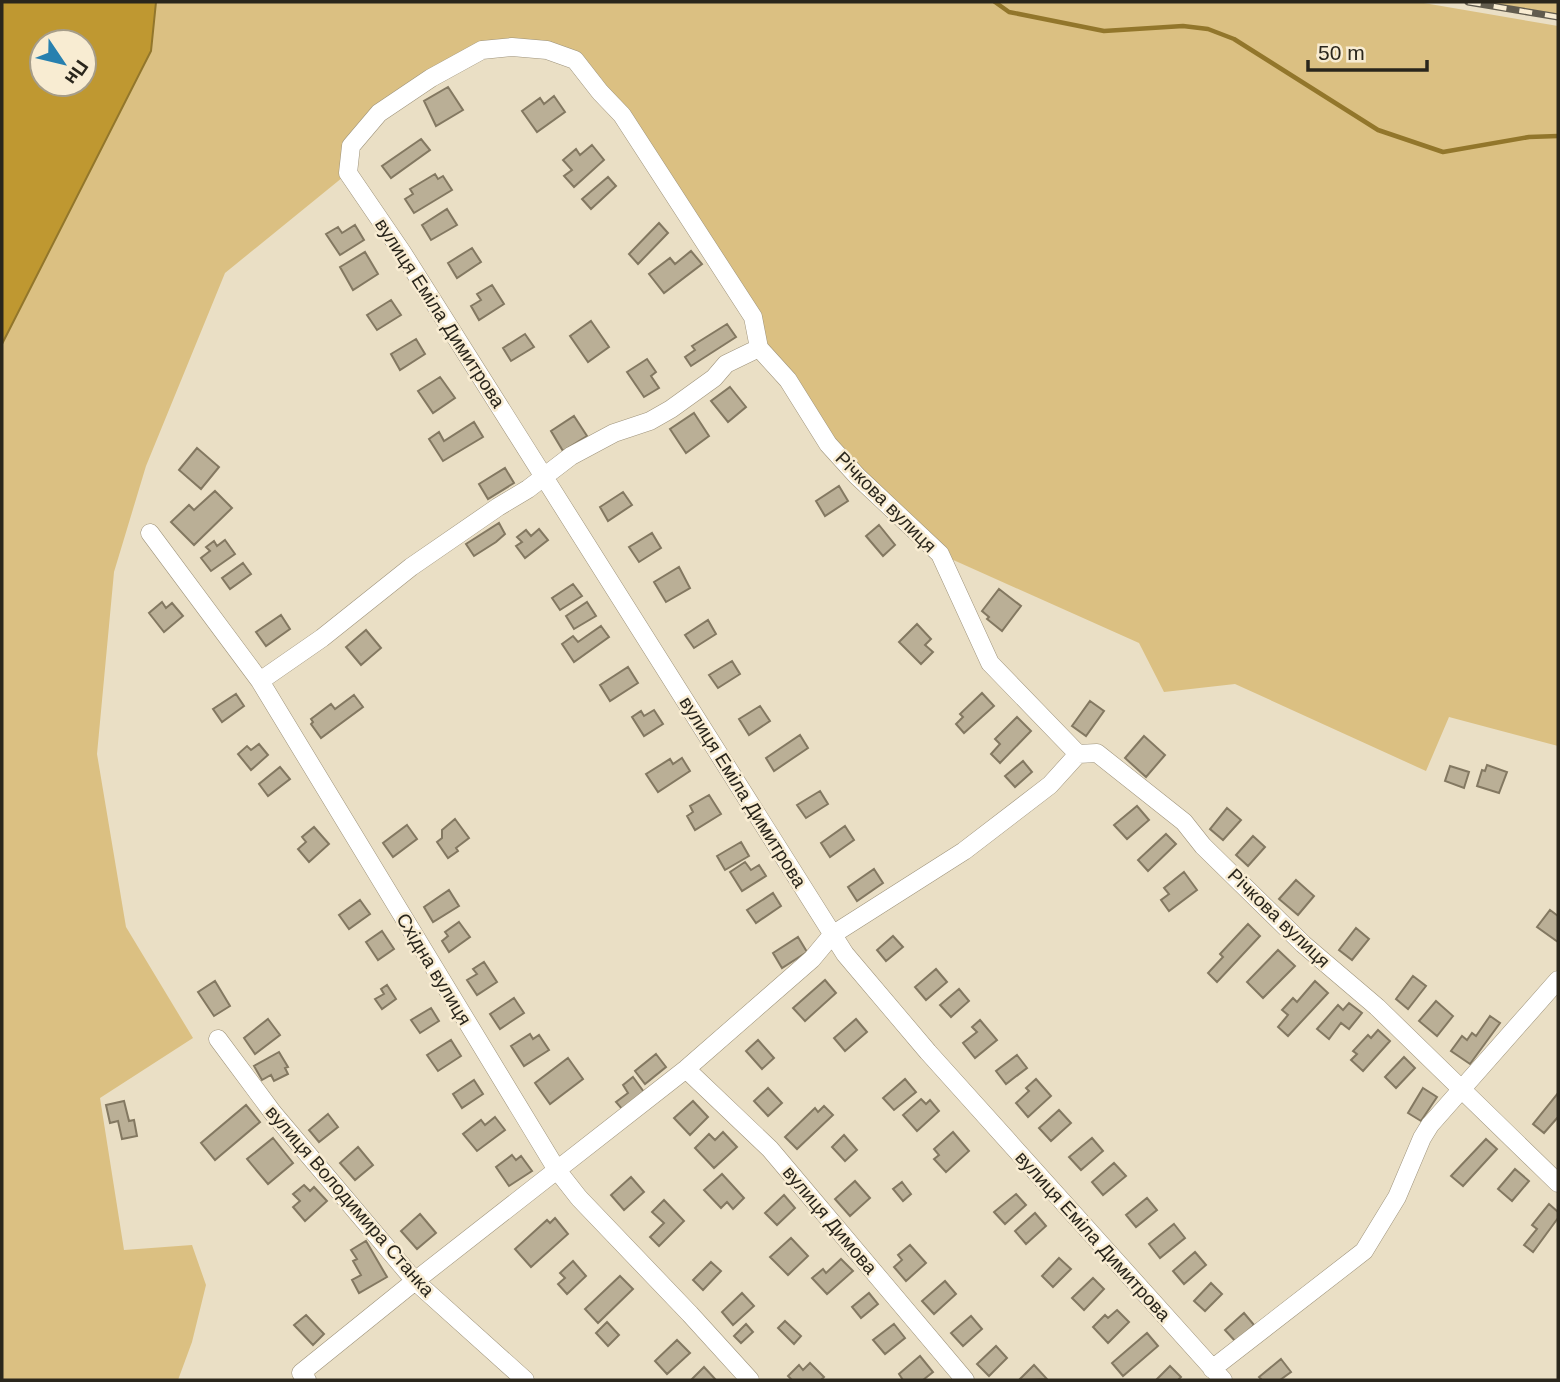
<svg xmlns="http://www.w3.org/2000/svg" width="1560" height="1382" font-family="Arial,sans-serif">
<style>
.green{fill:#dbc082}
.water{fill:#bf9831;stroke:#92762b;stroke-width:2;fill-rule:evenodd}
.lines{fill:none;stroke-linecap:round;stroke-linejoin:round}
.stream{stroke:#92762b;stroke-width:4.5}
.building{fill:#baaf96;stroke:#837861;stroke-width:2}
.street-casing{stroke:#9e937b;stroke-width:19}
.street{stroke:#fff;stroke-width:18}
.rail-casing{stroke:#625c4e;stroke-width:7}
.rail{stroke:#f8ecd2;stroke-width:4.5;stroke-dasharray:13;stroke-linecap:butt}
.labels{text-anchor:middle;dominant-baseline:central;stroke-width:5;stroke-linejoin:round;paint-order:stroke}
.street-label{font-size:19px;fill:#2a261c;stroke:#f8ecd2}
</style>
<rect width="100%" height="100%" fill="#eadfc5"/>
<path class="green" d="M156,2H1418L1558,26V746L1449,717L1426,771L1235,684L1164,692L1139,643L940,554L859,472L765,348L756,316L601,78L577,56L512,44L376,111L348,173L225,273L146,466L114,572L97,754L126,927L193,1038L100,1098L124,1250L192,1245L206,1285L192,1342L178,1380H2V345L151,51Z
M1471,2H1558V16Z"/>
<path class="water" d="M2,2H156L151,51L2,344ZM42,42H84V84H42Z"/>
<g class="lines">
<path class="stream" d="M995,2L1009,12L1104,31L1183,26L1208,29L1234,39L1378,130L1443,152L1529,137L1558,136"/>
</g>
<path class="building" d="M448,87L463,110L436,126L424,101Z
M554,96L565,112L537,132L522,111L540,98L544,104Z
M421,139L430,150L391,178L382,166Z
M592,145L604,160L574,187L564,176L572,170L563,160L576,149L580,155Z
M435,174L438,179L443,176L452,190L414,213L405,199L413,194L410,189Z
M608,177L616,186L591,209L582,199Z
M447,209L457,225L431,240L422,225Z
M659,223L668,233L638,264L629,254Z
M355,225L364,240L340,255L326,234L338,227L342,233Z
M472,248L481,262L457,278L448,263Z
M691,251L702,264L664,293L649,274L670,258L675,264Z
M365,252L378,274L353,290L340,267Z
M492,285L504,304L479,320L471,306L481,300L477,294Z
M391,300L401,315L377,330L367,315Z
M591,321L609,347L588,362L570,336Z
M727,324L736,337L691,366L685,357L695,350L692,346Z
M525,334L534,347L511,361L503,348Z
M416,339L425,354L400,370L391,354Z
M647,359L656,372L651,376L659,388L644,397L627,372Z
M440,377L455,398L433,413L418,391Z
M730,387L746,407L728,422L711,401Z
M694,413L709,436L686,453L670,429Z
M574,416L587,436L563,451L551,431Z
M474,422L483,437L443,461L429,439L439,432L444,441Z
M197,448L219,467L201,489L179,470Z
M505,468L514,483L488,499L479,484Z
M839,486L848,501L825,516L816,501Z
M215,491L232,508L194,545L171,522L189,505L194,510Z
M623,492L632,505L608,521L600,507Z
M499,523L505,534L496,542L474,556L466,544Z
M879,525L895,545L883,556L866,536Z
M539,529L548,540L525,558L516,546L522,542L517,537L526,530L531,536Z
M652,533L661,548L639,562L629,547Z
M225,540L235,554L211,571L201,558L210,551L206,547L214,541L217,546Z
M243,563L251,574L230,589L222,578Z
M679,567L690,588L666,602L654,582Z
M573,584L582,596L560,610L552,598Z
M999,589L1021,606L1002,631L987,619L989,617L982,611Z
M162,602L166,608L172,603L183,616L164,632L149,613Z
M587,602L596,616L574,629L566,616Z
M281,615L290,629L266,646L256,632Z
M708,620L716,634L694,648L685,635Z
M917,624L931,639L925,645L933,652L921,664L899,642Z
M601,626L609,637L574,662L562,644L573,636L578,642Z
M366,630L381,648L361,665L346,647Z
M732,661L740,674L718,688L709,675Z
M628,667L638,683L610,701L600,685Z
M982,693L994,706L964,733L956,724L963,717L960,714Z
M236,694L244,706L222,722L213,709Z
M354,695L363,707L321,738L311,724L313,722L311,719L331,704L335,709Z
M1090,701L1104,711L1086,736L1072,726Z
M760,706L770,721L749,735L739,719Z
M654,710L663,724L644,736L632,717L641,711L644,716Z
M1017,717L1031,731L1000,763L991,754L1000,744L995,739Z
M800,735L808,748L774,771L766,758Z
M1144,736L1165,755L1146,777L1125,758Z
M259,744L268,755L251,770L238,754L247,746L251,750Z
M682,758L690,771L658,792L646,774L670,759L673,764Z
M1023,761L1032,772L1015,787L1005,776Z
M1487,765L1507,772L1499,793L1477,786L1482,770L1485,771Z
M1450,766L1469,772L1464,788L1445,781Z
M280,767L290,779L268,796L259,784Z
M820,791L828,804L806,818L797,805Z
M709,795L721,814L695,830L687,816L693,812L690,806Z
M1137,806L1149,820L1127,839L1114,825Z
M1227,808L1241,820L1223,840L1210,829Z
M455,819L469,838L456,848L458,851L448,858L437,842L442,838V830Z
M407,825L417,839L393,857L383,843Z
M845,826L854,840L830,857L821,843Z
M314,827L329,844L309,862L298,849L306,842L302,837Z
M1166,834L1176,844L1148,871L1138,860Z
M1253,836L1265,847L1248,866L1236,855Z
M741,842L749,856L725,870L717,856Z
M745,862L751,870L759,865L766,876L742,891L730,872Z
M874,869L883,883L857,901L848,887Z
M1184,872L1197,890L1169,911L1161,900L1169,894L1164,888Z
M1296,880L1314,896L1298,915L1279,899Z
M449,890L459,906L433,922L424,907Z
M773,893L781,906L756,923L747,910Z
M360,900L370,914L349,929L339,915Z
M1550,910L1558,916V942L1537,927Z
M459,922L470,937L449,952L442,941L448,936L445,932Z
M1248,924L1260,936L1217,982L1208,973L1223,957L1220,954Z
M1356,928L1369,939L1352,960L1339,950Z
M382,931L394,949L378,960L366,942Z
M893,936L903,947L886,961L877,950Z
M798,937L807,952L782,968L773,953Z
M1278,950L1295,966L1263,998L1247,982Z
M484,962L497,982L477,995L467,980L477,974L473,969Z
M936,969L947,982L926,1000L915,987Z
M1413,976L1426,986L1408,1009L1396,999Z
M825,980L836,993L805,1021L793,1008Z
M215,981L230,1006L214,1016L198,992Z
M1315,981L1328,993L1288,1036L1278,1027L1288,1015L1282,1010L1293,998L1297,1002Z
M387,985L396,999L382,1009L375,999L384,994L381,989Z
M959,989L969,1001L951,1017L940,1005Z
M514,998L524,1013L500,1029L490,1014Z
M1436,1001L1453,1016L1437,1036L1419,1021Z
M1349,1003L1362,1013L1349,1029L1341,1023L1329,1039L1317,1029L1338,1005L1343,1010Z
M431,1008L439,1021L420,1033L411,1020Z
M1490,1016L1500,1023L1470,1064L1451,1051L1462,1036L1467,1040L1472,1033L1476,1036Z
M268,1019L280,1035L255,1054L244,1038Z
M856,1019L867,1032L845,1051L834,1038Z
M980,1020L997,1040L975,1058L963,1043L977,1032L972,1027Z
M1378,1030L1390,1041L1363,1071L1351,1060L1357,1054L1353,1051L1368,1035L1371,1038Z
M530,1034L533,1039L539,1035L549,1050L524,1066L511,1046Z
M451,1040L461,1056L438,1071L427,1055Z
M758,1040L774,1058L762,1069L746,1051Z
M279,1052L288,1067L285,1068L288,1074L274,1081L271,1075L262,1080L254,1066Z
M656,1054L666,1067L645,1084L635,1071Z
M1017,1055L1027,1068L1006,1084L996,1071Z
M1404,1057L1415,1068L1396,1088L1385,1077Z
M568,1058L583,1079L550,1104L535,1083Z
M633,1077L644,1092L622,1109L616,1102L628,1093L623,1085Z
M905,1079L916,1092L894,1110L883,1098Z
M1036,1079L1051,1096L1028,1117L1016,1103L1029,1091L1026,1088Z
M474,1080L483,1094L462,1108L453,1094Z
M768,1088L782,1103L768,1116L754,1101Z
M1423,1088L1437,1097L1421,1121L1408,1113Z
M1558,1093V1117L1544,1133L1533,1124Z
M921,1099L926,1104L930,1100L939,1111L917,1131L903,1115Z
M124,1101L129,1121L134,1120L137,1136L122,1139L118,1121L110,1123L106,1105Z
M693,1101L708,1117L690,1135L674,1118Z
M246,1105L260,1122L215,1160L201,1143Z
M824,1106L833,1115L797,1149L785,1137L815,1108L818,1112Z
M1059,1110L1071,1123L1051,1141L1039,1128Z
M328,1114L338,1127L319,1142L309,1130Z
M495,1117L505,1130L477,1151L463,1134L481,1120L485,1125Z
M723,1132L737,1147L714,1168L695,1148L709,1134L715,1140Z
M953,1132L969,1151L946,1172L934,1159L939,1155L934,1149Z
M844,1135L857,1150L845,1161L832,1147Z
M273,1138L293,1163L268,1184L247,1159Z
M1092,1138L1103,1151L1081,1170L1069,1157Z
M1486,1139L1497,1149L1463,1186L1451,1176Z
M358,1147L373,1165L355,1180L340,1163Z
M512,1155L516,1160L521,1156L532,1171L509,1186L496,1167Z
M1114,1163L1126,1176L1103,1195L1092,1182Z
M1515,1169L1529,1181L1512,1201L1498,1189Z
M722,1174L744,1198L733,1209L727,1202L721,1208L704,1190Z
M631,1177L644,1192L624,1210L611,1195Z
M855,1181L870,1198L850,1216L835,1199Z
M902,1182L911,1194L903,1201L893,1189Z
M304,1185L310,1191L314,1187L327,1201L305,1221L293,1207L300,1201L293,1194Z
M1016,1194L1026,1205L1005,1224L994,1212Z
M784,1195L795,1208L777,1225L765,1213Z
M1147,1198L1157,1210L1136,1227L1126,1215Z
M664,1200L684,1221L659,1246L650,1237L664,1223L652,1212Z
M1549,1204L1558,1212V1218L1533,1252L1524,1245L1537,1229L1532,1225Z
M1035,1213L1046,1226L1026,1244L1015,1231Z
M420,1214L436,1233L417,1249L401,1231Z
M555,1218L568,1234L531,1267L515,1249L547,1220L550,1223Z
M1174,1224L1185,1238L1160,1258L1149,1244Z
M791,1238L808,1256L788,1275L770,1257Z
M366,1241L387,1277L359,1293L352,1280L361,1275L353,1261L357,1259L351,1250Z
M910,1245L926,1263L906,1281L894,1267L902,1260L898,1255Z
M1195,1252L1206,1265L1184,1284L1173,1271Z
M1059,1258L1071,1269L1053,1287L1042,1276Z
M841,1259L853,1271L827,1294L812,1278L823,1269L826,1273Z
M573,1261L586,1276L567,1294L558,1284L565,1278L560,1273Z
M711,1262L721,1271L703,1290L693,1280Z
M620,1276L633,1289L598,1323L585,1309Z
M1093,1278L1104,1289L1084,1310L1072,1298Z
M945,1281L956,1294L934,1314L922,1301Z
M1211,1283L1222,1294L1205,1311L1194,1301Z
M742,1293L754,1306L733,1325L722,1312Z
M869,1293L878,1304L861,1318L852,1307Z
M1117,1310L1129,1322L1108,1343L1093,1327L1105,1315L1108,1318Z
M1244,1313L1254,1325L1236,1342L1225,1330Z
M306,1315L324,1334L313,1345L294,1325Z
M971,1316L982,1329L963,1346L951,1333Z
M785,1321L801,1336L794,1344L778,1328Z
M607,1322L619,1335L608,1346L596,1333Z
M746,1324L753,1332L741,1343L734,1336Z
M894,1324L905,1338L885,1354L873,1340Z
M1147,1333L1158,1346L1123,1376L1112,1363Z
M677,1340L690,1353L667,1374L655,1361Z
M996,1346L1007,1358L989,1376L977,1364Z
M920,1356L933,1372L923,1380H903L899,1374Z
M1281,1359L1291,1372L1280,1380H1262L1259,1377Z
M810,1363L824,1377L821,1380H792L788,1376L799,1365L803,1370Z
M1034,1365L1047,1379L1019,1380Z
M1170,1366L1181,1377L1178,1380H1156Z
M704,1367L716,1380H691Z"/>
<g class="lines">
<defs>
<path id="street" d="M150,533L260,681L557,1170L579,1198L690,1314L750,1380
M260,681L322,638L411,567L498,507L528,489L571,456L614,433L650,421L671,409L714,378L726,364L759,348
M218,1039L273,1113L415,1281L525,1380
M686,1069L770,1149L965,1380
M1212,1369L1364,1251L1397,1197L1422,1138L1430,1125L1558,980
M307,1380L301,1373L415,1281L686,1069L812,959L832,935L964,851L1050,785L1078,754
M1223,1380L928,1052L845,954L402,252L348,173L351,146L379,113L431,78L482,50L512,47L547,50L575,60L600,92L622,115L753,317L759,348L788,380L828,444L857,476L940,554L990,663L1078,754L1097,753L1184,822L1203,846L1303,944L1377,1007L1558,1183"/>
</defs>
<use href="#street" class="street-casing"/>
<use href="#street" class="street"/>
<defs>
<path id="rail" d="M1468,2L1558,17"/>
</defs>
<use href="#rail" class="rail-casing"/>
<use href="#rail" class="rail"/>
</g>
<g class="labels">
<g class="street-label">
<text transform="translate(440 313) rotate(57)">вулиця Еміла Димитрова</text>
<text transform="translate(886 502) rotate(45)">Річкова вулиця</text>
<text transform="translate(743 792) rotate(58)">вулиця Еміла Димитрова</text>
<text transform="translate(1279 918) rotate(44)">Річкова вулиця</text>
<text transform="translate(434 969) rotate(59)">Східна вулиця</text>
<text transform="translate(350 1201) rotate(49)">вулиця Володимира Станка</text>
<text transform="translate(830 1220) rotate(50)">вулиця Димова</text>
<text transform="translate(1093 1236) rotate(48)">вулиця Еміла Димитрова</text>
</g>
</g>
<rect width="1560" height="1382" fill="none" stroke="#2a261c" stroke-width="7"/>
<g transform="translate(63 63) rotate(125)"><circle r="33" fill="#f8ecd2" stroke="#a69d89" stroke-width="2"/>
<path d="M0-5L12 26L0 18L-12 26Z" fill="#2780af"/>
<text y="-10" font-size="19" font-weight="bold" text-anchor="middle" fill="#2a261c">Пн</text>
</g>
<path d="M1308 60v10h119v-10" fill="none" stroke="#2a261c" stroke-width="3.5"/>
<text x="1318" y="60" font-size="21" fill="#2a261c" stroke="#f8ecd2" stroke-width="5" paint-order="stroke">50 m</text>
</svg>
